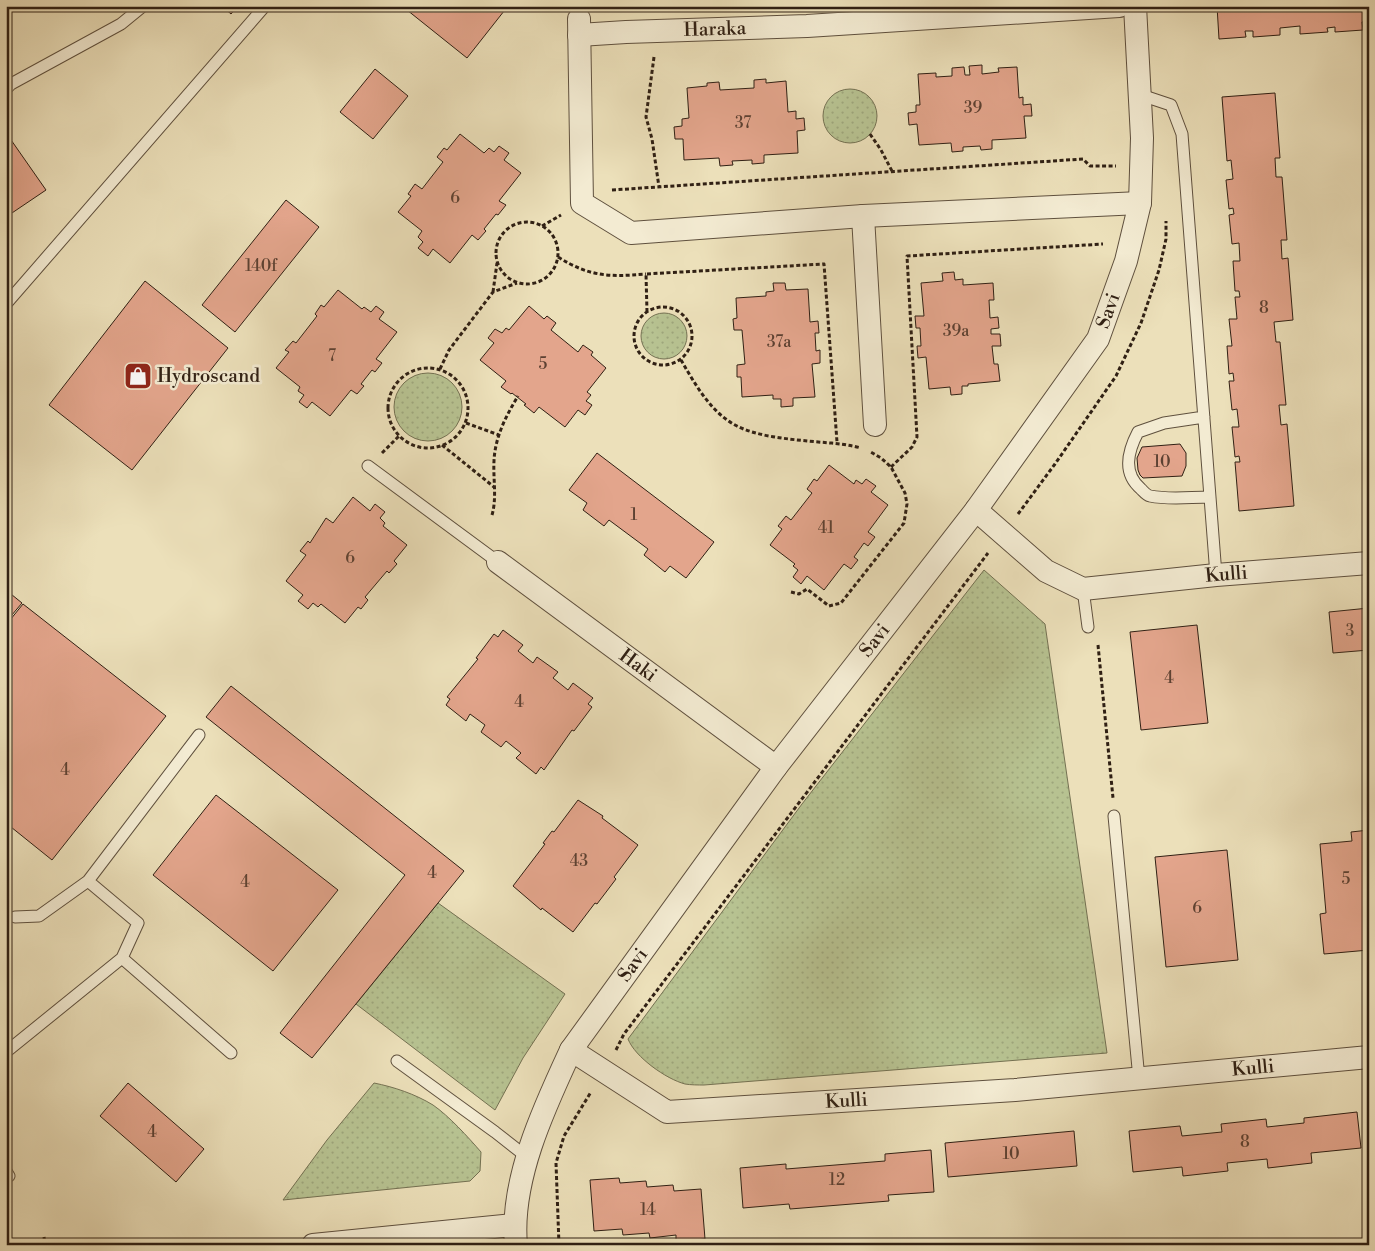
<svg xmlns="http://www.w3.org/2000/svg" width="1375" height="1251" font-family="'Libre Bodoni',serif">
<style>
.green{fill:url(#green-dots);stroke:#747152}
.building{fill:#e3a58c;stroke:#302014}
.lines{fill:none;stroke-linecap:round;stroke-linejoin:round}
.service-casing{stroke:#5f503e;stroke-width:13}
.minor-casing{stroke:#5f503e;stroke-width:24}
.path{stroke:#302014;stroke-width:3;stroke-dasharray:4 2.5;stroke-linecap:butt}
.service{stroke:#f3ebd2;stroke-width:11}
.minor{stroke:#f3ebd2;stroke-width:22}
.labels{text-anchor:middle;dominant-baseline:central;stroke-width:5;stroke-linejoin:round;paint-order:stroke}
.number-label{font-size:16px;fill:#5d4132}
.street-label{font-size:19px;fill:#302014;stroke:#f3ebd2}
.poi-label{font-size:19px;fill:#302014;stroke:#f3ebd2;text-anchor:start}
</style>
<defs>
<pattern id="green-dots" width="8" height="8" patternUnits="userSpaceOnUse" patternTransform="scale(1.25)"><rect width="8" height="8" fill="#b7c291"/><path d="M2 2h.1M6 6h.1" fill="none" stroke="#9ea67c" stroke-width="1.8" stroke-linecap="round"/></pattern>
</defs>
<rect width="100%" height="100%" fill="#ece0ba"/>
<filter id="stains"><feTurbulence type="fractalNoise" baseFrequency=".004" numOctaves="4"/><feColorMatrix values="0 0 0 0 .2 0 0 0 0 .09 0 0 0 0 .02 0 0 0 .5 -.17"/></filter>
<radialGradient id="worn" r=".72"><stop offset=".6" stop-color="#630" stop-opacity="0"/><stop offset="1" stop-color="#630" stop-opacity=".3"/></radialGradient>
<path class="green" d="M823 116a27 27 0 1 1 54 0a27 27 0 1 1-54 0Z
M641 336a23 23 0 1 1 46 0a23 23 0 1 1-46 0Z
M394 407a34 34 0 1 1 68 0a34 34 0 1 1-68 0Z
M984,570L1045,624L1107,1053L704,1085C698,1085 691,1085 685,1084C666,1079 635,1057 628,1039L802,804Z
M438,903L565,994L523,1058L495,1110L356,1004Z
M374,1083C394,1087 415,1094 433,1105C449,1116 468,1137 481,1152L480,1171L470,1181L283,1200L327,1140Z"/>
<path class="building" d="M222,6H238L231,14Z
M402,6H508L467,58Z
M1217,6H1369V22H1362L1363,30L1335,32V27L1327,28L1328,32L1300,34V26L1280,28V35L1253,37V31H1245L1246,37L1219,39Z
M982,65V74L999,72L998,68L1017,67L1019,98L1023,97V105L1031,104L1032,116H1024L1026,138L992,140V149L981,150L980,146L963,147V151L952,152L951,143L919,145L917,124L909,125L908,113L916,112V105H920L918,74L936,73V77L952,76V68L964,67L965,75H970L969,66Z
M375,69L408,96L373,139L340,112Z
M766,79V83L786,81L788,112L796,111V119L804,118L805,130L797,131L798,153L764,155V163L752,164V160L732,161L733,165L720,166L719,158L684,160L683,139H675L674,127L682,126V119L689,118L687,88L707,86V83L719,82L720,90L754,88V80Z
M1275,93L1280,158H1275L1276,177H1282L1287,240H1281L1282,259L1288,258L1293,320L1274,322L1276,342H1280L1286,405H1279L1281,425L1287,424L1294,506L1239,511L1235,462H1240L1239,456L1235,457L1232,427H1239L1237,409L1232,410L1229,381H1234L1233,373L1229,374L1227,346H1232L1229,319H1237L1235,297H1240L1239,291H1235L1233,261H1240L1239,243L1232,244L1229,215L1234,214L1233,208L1229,209L1226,180L1233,179L1231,160L1227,161L1222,97Z
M460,134L484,153L489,148L494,152L499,146L509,153L504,160L521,173L499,201L506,205L498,215L496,214L484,229L486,231L478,240L472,235L450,263L433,249L428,256L418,248L423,242L418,237L422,231L398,212L411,196L408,194L415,184L422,189L443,162L437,157L444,148L447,150Z
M9,137L46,190L6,217V138Z
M286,200L319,227L235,332L202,305Z
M954,272L955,280L963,279V285L993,283L994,300H989L990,318L998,317L999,328L991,329V334H1000L1001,346H992L994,364H998L1000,381L968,384V386H962V394L951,395L950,387L929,389L926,357L918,358L917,346H921L920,328H916L915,316H924L921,283L943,281L942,273Z
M145,281L228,348L132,470L49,405Z
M773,283H785L786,290L808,289L810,322L818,321L819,333H815L816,351L820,350V363L812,364L815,397L793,398V406L781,407V399H773V395L742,397L741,377H737V365L745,364L742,330H734L733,319L737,318L736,298L766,296V292L774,291Z
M338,290L362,309L364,307L371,312L376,306L384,312L379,319L397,332L376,359L382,363L375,372L372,370L361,384L364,386L357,394L351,390L330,416L312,402L307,408L299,402L304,395L298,391L300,387L276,368L289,352L285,350L293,341L296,343L317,316L315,314L321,305L324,307Z
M529,306L544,319L547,316L556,323L551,330L578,352L583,345L593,352L591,355L606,368L587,392L591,395L586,401L592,405L585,415L578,410L565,427L539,407L534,413L524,405L526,404L512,393L511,394L501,387L506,381L480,360L494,343L488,338L495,329L502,333L506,328L509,330Z
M1180,444L1186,453V466L1182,476L1143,478L1140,475L1138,470L1137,458L1142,447Z
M597,453L714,542L686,578L670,566L665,572L644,555L648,549L609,520L604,526L583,510L587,503L569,490Z
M829,465L854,484L856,480L862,484L866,479L876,486L871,492L888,505L868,532L875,537L868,546L864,543L854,557L858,560L851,569L844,564L824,590L807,576L801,584L793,577L798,570L793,566L795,564L770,545L782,529L778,526L786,516L791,520L812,493L807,489L814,479L817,481Z
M353,497L370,511L375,504L385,512L380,518L385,523L383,526L407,545L394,561L397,564L389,573L387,571L365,597L368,600L361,609L358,607L345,623L321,604L318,607L313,603L308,609L298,601L303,595L286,581L306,555L300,551L308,541L310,543L326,518L333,523Z
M6,590L22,603L6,622Z
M23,604L166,716L52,860L6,823V625Z
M1369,608V650L1333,653L1329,612Z
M1197,625L1208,723L1141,730L1130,632Z
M503,630L523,645L518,651L533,663L537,657L558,672L553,678L568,690L573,683L593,698L588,704L592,707L574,731L572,730L544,770L541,767L536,774L516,758L521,753L506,741L501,747L481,732L485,725L470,714L466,721L446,705L450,699L447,697L478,659L476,658L494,634L498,637Z
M231,686L464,871L312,1058L280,1033L405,875L206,717Z
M216,795L338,890L273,971L153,875Z
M578,800L603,816L602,818L638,845L614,877L616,879L597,904L595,903L573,932L542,908L541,910L513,886L545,844L543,843L552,831L554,832Z
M1369,830V950L1324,954L1320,914L1326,913L1320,844L1352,841L1351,832Z
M1227,850L1238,960L1166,967L1155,857Z
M128,1083L204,1149L176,1182L100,1116Z
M1357,1112L1361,1148L1311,1153L1312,1163L1268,1168L1267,1159L1227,1163L1228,1171L1183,1176L1182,1167L1133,1172L1129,1131L1180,1126L1182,1136L1222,1132L1221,1124L1266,1119L1267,1127L1304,1123V1118Z
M1074,1131L1077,1166L948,1177L945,1143Z
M931,1150L934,1192L888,1195L889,1201L790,1209L789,1204L743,1208L740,1168L786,1164V1169L885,1161V1154Z
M619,1178L620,1183L646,1181L647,1187L673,1185L674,1191L701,1189L705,1239L676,1242V1235L650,1238L649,1233L623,1235L622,1229L594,1231L590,1180Z"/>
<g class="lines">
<defs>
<path id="service" d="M6,89L11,84L121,24L143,6
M1141,95L1171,105L1182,134L1216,575
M6,304L265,6
M1204,417L1164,423L1138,432C1128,451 1122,473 1141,489C1144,492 1146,495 1150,496C1170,500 1190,497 1210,497
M368,466L498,562
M1083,589L1088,627
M1114,816L1139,1079
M88,881L138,923L122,958L231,1053
M15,917L39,916L88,881L199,735
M6,1052L122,958
M397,1061L495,1132L527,1157
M6,1171L9,1176"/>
<g id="minor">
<path d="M579,19L582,203L631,233L863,216L1140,203"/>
<path id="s1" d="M579,35L626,32L807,26L1119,6"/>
<path d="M863,216L875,425"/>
<path id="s2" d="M976,510L1046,571L1083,589L1216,575L1369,563"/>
<path id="s3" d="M498,562L776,767"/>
<path id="s4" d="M571,1050L667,1112L1015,1090L1369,1057"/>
<path d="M313,1245L514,1225"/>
<path id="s5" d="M516,1245C510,1180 544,1108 571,1050L776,767L976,510L1098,339L1126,261L1140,203L1142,138L1135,6"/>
</g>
</defs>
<use href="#service" class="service-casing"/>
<use href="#minor" class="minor-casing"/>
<path class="path" d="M654,57L646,117L652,139L659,187
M870,134L881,150L892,171
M612,190L1083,159L1090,166H1116
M496 253a31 31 0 1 1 62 0a31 31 0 1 1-62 0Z
M542,226L561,215
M558,257C590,277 609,277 646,274
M493,292L497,263
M634 336a29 29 0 1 1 58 0a29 29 0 1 1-58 0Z
M647,312L646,274L824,264L837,442
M681,360C695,384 711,413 737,426C756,436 787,439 808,441C826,443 843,443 861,448
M388 408a40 40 0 1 1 80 0a40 40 0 1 1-80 0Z
M440,369L449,350L493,292L517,283
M466,423L499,435
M442,445L494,487
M382,453L399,436
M891,467L912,447L917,437L907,256L1103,244
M1018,514L1055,464L1116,376L1141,323L1159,270L1166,239V221
M492,515C497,498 493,479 494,461C495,437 506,416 518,396
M791,592L799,594L807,589L829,606L841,603L904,523L907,504L905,493L891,467L881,458L869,451
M1098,645L1113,798
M616,1050L624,1034L988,553
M44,1237L45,1245
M559,1245L556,1163L564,1136L591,1092"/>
<use href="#service" class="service"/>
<use href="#minor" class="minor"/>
</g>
<defs>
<symbol id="shop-square" viewBox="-11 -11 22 22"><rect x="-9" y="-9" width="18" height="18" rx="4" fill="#8f2418" stroke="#f3ebd2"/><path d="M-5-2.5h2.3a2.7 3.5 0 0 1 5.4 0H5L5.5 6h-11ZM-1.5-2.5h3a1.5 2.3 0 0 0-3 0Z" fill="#fff"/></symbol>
</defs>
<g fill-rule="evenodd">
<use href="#shop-square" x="122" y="360" width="32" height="32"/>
</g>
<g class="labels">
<g class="number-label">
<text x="973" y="108">39</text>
<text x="743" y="123">37</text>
<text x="455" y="198">6</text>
<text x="261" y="266">140f</text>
<text x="1264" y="308">8</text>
<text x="956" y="331">39a</text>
<text x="779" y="342">37a</text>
<text x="332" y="356">7</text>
<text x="543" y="364">5</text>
<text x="1162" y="462">10</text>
<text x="634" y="515">1</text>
<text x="826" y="528">41</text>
<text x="350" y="558">6</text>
<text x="1350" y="631">3</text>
<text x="1169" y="678">4</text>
<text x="519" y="702">4</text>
<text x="65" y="770">4</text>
<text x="579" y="861">43</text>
<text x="432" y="873">4</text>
<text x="1346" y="879">5</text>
<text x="245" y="882">4</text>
<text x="1197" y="908">6</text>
<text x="152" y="1132">4</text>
<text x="1245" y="1142">8</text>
<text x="1011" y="1154">10</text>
<text x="837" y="1180">12</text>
<text x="648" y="1210">14</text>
</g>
<g class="street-label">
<text stroke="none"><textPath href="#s1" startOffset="136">Haraka</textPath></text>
<text stroke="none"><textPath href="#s5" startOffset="1120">Savi</textPath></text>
<text stroke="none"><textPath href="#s2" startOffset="278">Kulli</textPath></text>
<text stroke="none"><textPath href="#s5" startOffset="715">Savi</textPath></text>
<text stroke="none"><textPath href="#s3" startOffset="174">Haki</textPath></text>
<text stroke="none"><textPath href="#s5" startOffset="310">Savi</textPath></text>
<text stroke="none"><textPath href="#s4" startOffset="702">Kulli</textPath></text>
<text stroke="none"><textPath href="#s4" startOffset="294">Kulli</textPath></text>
</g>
<g class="poi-label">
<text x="157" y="376">Hydroscand</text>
</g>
</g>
<rect width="1375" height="1251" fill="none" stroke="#ece0ba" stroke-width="25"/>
<rect x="8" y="8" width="1360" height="1236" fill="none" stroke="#302014" stroke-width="2.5"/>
<rect x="12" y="12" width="1350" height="1226" fill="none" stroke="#302014"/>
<rect width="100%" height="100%" filter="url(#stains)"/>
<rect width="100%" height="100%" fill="url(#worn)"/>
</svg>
